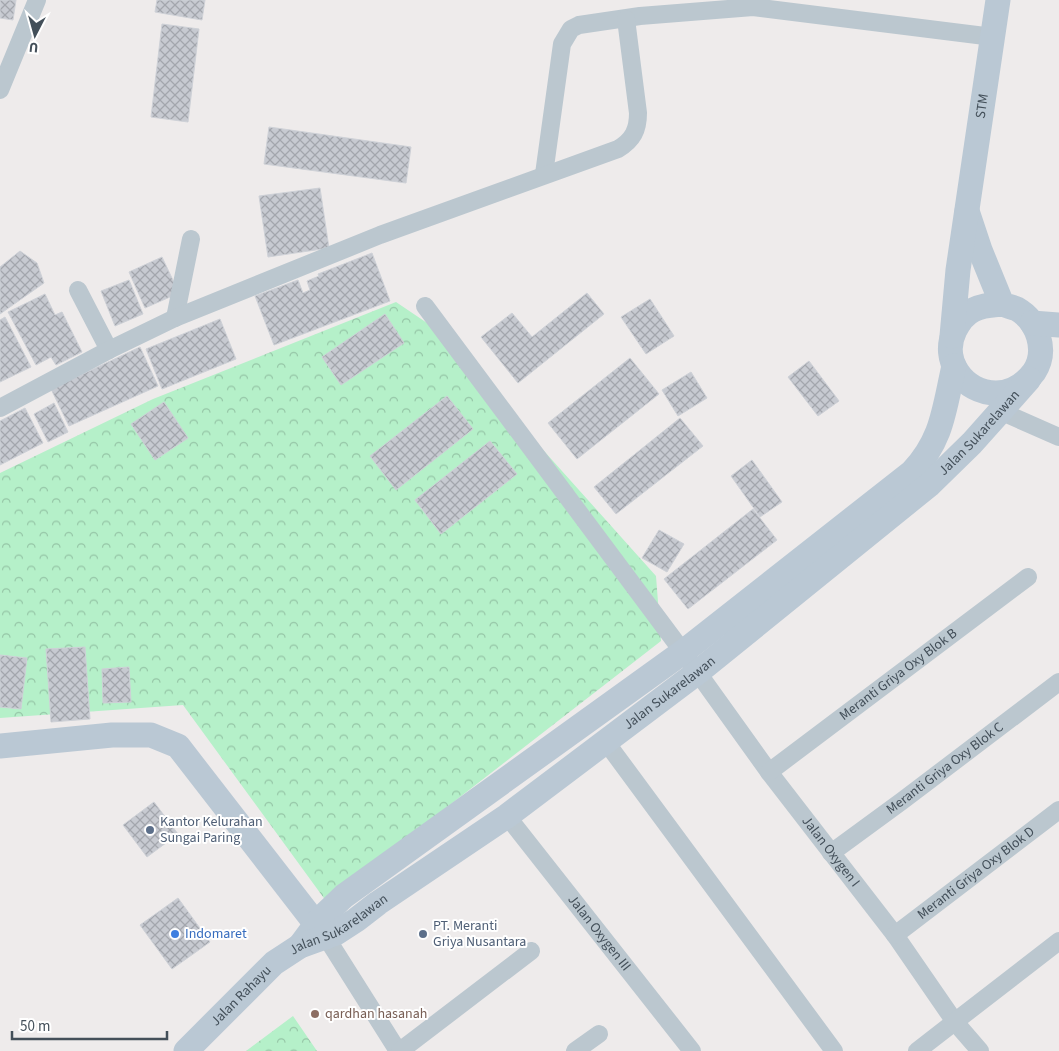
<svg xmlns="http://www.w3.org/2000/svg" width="1059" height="1051" font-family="'Source Sans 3',sans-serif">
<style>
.park{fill:url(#park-crowns)}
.building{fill:url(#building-cross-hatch);stroke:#ced1d7}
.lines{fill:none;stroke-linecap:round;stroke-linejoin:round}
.street{stroke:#bbc7cf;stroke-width:18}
.secondary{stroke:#bac8d4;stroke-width:25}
.service-dot{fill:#5c6f8a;stroke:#fff;stroke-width:2}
.shop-dot{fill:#3f7fe0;stroke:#fff;stroke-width:2}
.education-dot{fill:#8d6e63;stroke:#fff;stroke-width:2}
.labels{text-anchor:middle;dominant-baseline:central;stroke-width:4;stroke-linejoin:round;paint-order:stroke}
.street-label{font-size:14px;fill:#434f59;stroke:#fff}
.service-label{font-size:14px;fill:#4e5e75;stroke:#fff;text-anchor:start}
.shop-label{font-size:14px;fill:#366cbe;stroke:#fff;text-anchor:start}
.education-label{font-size:14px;fill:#785e54;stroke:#fff;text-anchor:start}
</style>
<defs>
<pattern id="park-crowns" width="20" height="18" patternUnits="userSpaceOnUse" patternTransform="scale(1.25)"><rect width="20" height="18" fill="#b5f0c9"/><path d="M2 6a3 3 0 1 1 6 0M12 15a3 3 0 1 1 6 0" fill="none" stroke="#95c5a6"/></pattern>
<pattern id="building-cross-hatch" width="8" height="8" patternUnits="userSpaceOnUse" patternTransform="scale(1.25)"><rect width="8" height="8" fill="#c7cad1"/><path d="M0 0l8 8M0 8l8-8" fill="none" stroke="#a3a6ad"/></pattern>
</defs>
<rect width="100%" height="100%" fill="#eeebeb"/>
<path class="park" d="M396,302L433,327L656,576L661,641L326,901L183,705L0,718V473L153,399Z
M293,1016L317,1051H246Z"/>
<path class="building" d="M0,0H16L13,20L0,18Z
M157,0H205L202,20L155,12Z
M162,24L199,29L188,122L151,117Z
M269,127L411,147L406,183L264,164Z
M320,188L329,248L268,257L259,196Z
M20,251L37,263L44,283L0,314V267Z
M372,253L390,301L274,345L255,296L298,280L303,293L310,290L307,281L319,276L318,274Z
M162,257L179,293L145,308L129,272Z
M129,280L143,314L115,326L101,291Z
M587,293L604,314L518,383L481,337L512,313L532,337Z
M45,294L55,315L62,312L82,352L56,365L51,357L36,365L8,312Z
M650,299L674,336L646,354L621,317Z
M385,314L404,343L341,385L322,357Z
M5,317L31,367L0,382V320Z
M220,319L236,359L162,389L146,349Z
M140,347L158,386L69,426L51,389Z
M630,358L659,394L577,459L548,423Z
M809,361L839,401L818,416L788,377Z
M691,372L707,398L678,416L662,390Z
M447,396L473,429L396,490L370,456Z
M164,402L188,438L155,460L131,424Z
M54,403L68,432L48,442L34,414Z
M25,408L43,443L0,465V421Z
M680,418L703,446L616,514L594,487Z
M490,441L517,474L441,534L415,500Z
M752,460L782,502L760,517L731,476Z
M753,509L777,540L688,609L664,579Z
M659,530L684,544L667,572L642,558Z
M85,647L90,719L51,722L46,649Z
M0,655L27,658L21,709L0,707Z
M129,667L131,702L103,703L102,669Z
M154,802L178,834L147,857L123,825Z
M178,898L210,942L172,969L140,925Z"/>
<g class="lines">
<g class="street">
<path d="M0,90L37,0"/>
<path d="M544,174L562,44L571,29L579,25L640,16L753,7L993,37"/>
<path d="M78,290L109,350"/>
<path id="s1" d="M425,306L683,652L769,772L895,935L955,1022L980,1051"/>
<path d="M175,318L191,239"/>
<path d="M0,408L109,350L175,318L380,235L618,149C633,140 638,130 638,113L626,19"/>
<path d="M1000,411L1059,437"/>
<path d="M606,742L834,1051"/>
<path id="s2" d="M769,772L1028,577"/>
<path id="s3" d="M507,816L692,1051"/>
<path id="s4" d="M831,853L902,801L1059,682"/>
<path id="s5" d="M895,935L1059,810"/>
<path d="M326,937L398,1051"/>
<path d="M400,1051L531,951"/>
<path d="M575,1051L599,1034"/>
<path d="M917,1051L1059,941"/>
</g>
<g class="secondary">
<path d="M967,211L980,250L1002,304C1007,306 1012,307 1017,309C1038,321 1048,351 1034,372C1025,384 1012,393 996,393C964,393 940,360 955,330C959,322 965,314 973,310C982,305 992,305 1002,304"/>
<path d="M1032,323L1059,325"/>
<path id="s6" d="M952,336L958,270L998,0"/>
<path d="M0,746L112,735H151L178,746L326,937"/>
<path d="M300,946L320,919L344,896L683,652L912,472C943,439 944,409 954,366"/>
<path id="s7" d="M186,1051L274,963L300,946L336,933L356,920L378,903L507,816L698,672L929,485L972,443L1029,379"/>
</g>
</g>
<g class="service-dot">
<circle cx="150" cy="830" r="5"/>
<circle cx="423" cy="934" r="5"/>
</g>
<circle class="shop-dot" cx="175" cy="934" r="5"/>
<circle class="education-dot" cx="315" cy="1014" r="5"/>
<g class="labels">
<g class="street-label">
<text stroke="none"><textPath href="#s6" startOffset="232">STM</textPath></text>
<text stroke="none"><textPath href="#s7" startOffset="1010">Jalan Sukarelawan</textPath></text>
<text stroke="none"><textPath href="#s2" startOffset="162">Meranti Griya Oxy Blok B</textPath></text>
<text stroke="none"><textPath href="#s7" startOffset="605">Jalan Sukarelawan</textPath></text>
<text stroke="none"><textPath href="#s4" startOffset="142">Meranti Griya Oxy Blok C</textPath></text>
<text stroke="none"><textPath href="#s1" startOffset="680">Jalan Oxygen I</textPath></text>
<text stroke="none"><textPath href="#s5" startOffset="102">Meranti Griya Oxy Blok D</textPath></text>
<text stroke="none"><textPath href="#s7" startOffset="200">Jalan Sukarelawan</textPath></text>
<text stroke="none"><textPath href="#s3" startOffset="149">Jalan Oxygen III</textPath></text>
<text stroke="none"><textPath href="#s7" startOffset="78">Jalan Rahayu</textPath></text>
</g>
<g class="service-label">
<text x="160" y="822">Kantor Kelurahan<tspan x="160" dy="16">Sungai Paring</tspan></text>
<text x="433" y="926">PT. Meranti<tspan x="433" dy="16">Griya Nusantara</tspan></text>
</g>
<g class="shop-label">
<text x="185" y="934">Indomaret</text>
</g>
<g class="education-label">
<text x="325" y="1014">qardhan hasanah</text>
</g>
</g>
<g transform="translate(35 35) rotate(186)" stroke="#ffffff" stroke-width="4" paint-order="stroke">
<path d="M0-4L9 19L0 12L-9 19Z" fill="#434f59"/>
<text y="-8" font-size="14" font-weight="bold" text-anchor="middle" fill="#434f59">U</text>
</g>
<path d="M12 1031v8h155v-8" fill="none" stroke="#434f59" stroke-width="2.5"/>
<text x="20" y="1031" font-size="15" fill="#434f59" stroke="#ffffff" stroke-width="4" paint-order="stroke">50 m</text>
</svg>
